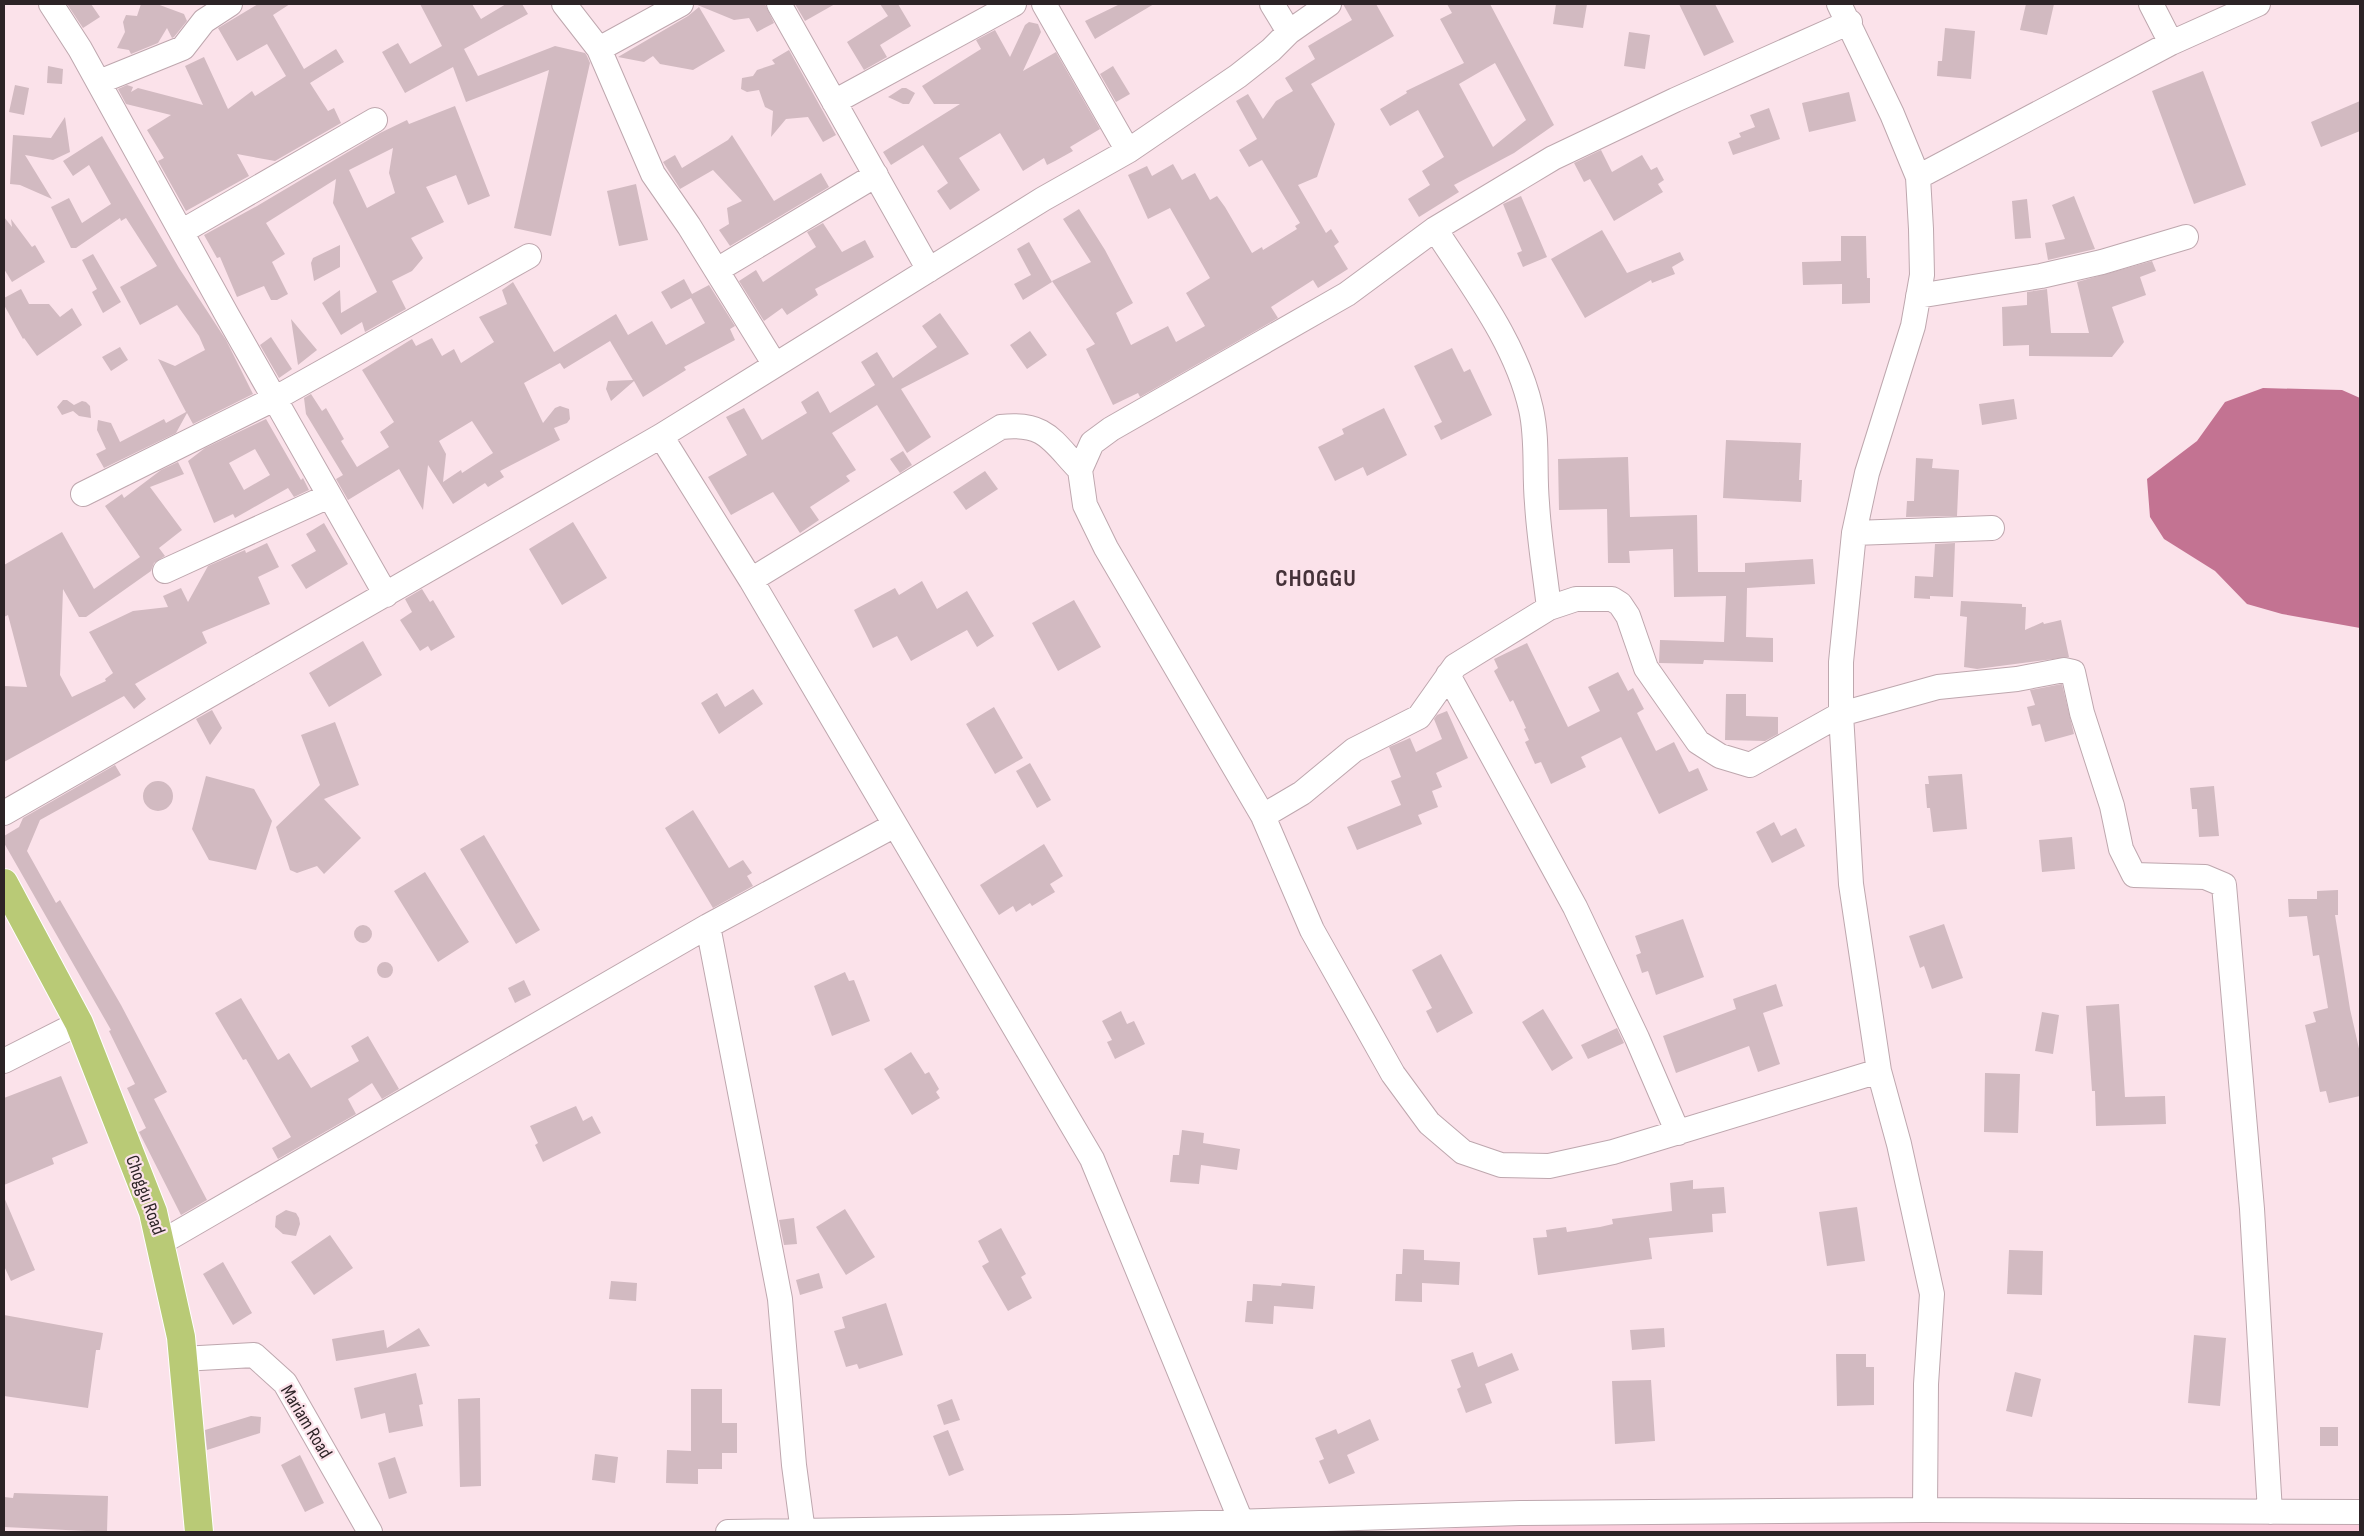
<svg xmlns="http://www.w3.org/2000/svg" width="2364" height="1536" font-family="'Sofia Sans Condensed',sans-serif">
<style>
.green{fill:#fbccdc}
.water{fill:#c37392}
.building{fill:#d2bac1;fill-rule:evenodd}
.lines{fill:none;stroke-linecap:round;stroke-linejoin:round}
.minor-casing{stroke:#bea7ae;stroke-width:26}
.major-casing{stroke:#fff;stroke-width:30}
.minor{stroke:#fff;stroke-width:24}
.major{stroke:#b9ca76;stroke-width:28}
.labels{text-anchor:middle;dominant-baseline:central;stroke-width:4.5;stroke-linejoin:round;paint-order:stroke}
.street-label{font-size:19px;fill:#2c2326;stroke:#fbe2ea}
.district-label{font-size:24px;font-weight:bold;letter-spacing:1px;fill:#453239;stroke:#fbe2ea}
</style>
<rect width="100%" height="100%" fill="#fbe2ea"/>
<path class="green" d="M2140,1521L2360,1524V1532H1413L1490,1525Z"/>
<path class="water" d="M2263,388L2342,390L2360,398V628L2282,614L2247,604L2215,571L2164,539L2150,517L2147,479L2197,441L2225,402Z"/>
<path class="building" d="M67,4H91L100,17L83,28Z
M141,4H157L184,14L187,21L174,37L172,38L167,28L158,43L131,54L129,50L117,48L125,32L123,22L126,15L137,16Z
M258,4H290L273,15L304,69L336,49L344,62L310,83L328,111L334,108L341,123L275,161L237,154L249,176L186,211L158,161L164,158L147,130L171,115L126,104L118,89L127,85L133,87L131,92L138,88L203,105L185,66L204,57L228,109L252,91L255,96L286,76L267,44L237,61L218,28Z
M420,4H472L481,19L506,4H522L528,14L464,49L478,76L555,46L585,53L587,56L590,63L551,236L514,228L549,70L466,102L453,67L405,93L382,52L398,43L410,64L442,46Z
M695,4H765L774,23L757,32L749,18L734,20Z
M795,4H835L805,21Z
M880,4H898L911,26L880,45L887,57L864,70L847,42L888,16Z
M1120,4H1154L1095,39L1085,21Z
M1343,4H1376L1394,36L1311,84L1335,124L1317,177L1298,185L1326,233L1331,229L1339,242L1334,246L1348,269L1318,288L1313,280L1271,307L1278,318L1140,397L1138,393L1113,405L1086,349L1095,344L1052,281L1091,262L1063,219L1079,209L1105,250L1133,303L1116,313L1131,345L1168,326L1176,342L1205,326L1186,293L1210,278L1170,208L1148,219L1128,175L1147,166L1152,176L1173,164L1182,180L1195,173L1210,200L1217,196L1225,207L1252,253L1262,247L1263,250L1297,229L1295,226L1300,223L1262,160L1249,167L1239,150L1257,139L1236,101L1248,94L1263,119L1276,101L1293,91L1285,78L1315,59L1308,46L1352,20Z
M1447,4H1490L1554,125L1514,153L1454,185L1459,192L1419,217L1408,199L1430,185L1422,171L1444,157L1418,110L1390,126L1380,109L1407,93L1406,91L1464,63L1440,19L1452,13ZM1495,63L1526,120L1493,147L1459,84Z
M1556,4H1587L1583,28L1553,24Z
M1679,4H1715L1734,42L1704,56Z
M2026,4H2054L2047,35L2020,30Z
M699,7L725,51L693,70L660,64L653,56L644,62L618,57L688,16Z
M1029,22L1038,24L1041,32L1023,71L1056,52L1100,129L1070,147L1073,151L1055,161L1047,165L1044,158L1023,171L1000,133L959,158L980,190L950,210L937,191L948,183L923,145L891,165L883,152L960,104H934L922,86L981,49L976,40L995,30L1010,57L1025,25Z
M1945,28L1975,31L1971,79L1937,76L1938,61H1942Z
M1629,32L1650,35L1645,69L1624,66Z
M789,50L836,135L823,142L808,117L786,119L771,137L773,111L765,107L759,90L747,92L741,89L742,78L753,76L757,70L775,64L772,60Z
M48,66L63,69L62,84L47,83Z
M1113,66L1130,94L1116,102L1100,74Z
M2203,71L2246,185L2194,204L2152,91Z
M15,85L29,88L24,115L9,112Z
M902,88H906L915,93L909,104H903L888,97Z
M1849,92L1856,121L1809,132L1802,103Z
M2360,101V131L2321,147L2311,122Z
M455,106L490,196L468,205L456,175L426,187L444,222L411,238L423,258L412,271L392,281L406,309L365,332L362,322L341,335L322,303L340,290L341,313L377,292L333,203L336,179L266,223L285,254L272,262L288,294L277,300H271L264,286L237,297L220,257L217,258L204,235L257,206L380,133L407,120L409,124ZM393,148L389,173L395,193L367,208L349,170Z
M1769,108L1780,139L1733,155L1728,142L1741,137L1739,133L1755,127L1750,115Z
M65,117L70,152L53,160L25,155L52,199L20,185L10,184L13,135L51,138Z
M732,135L774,201L821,173L829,187L730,246L719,230L729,224L727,208L742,201L713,170L680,189L663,162L675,155L682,168L728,140Z
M102,136L179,268L226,340L253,394L193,424L187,413L176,433L104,468L96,454L106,449L97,430L98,420L111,423L120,442L164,419L166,423L186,412L158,359L175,366L205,350L199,336L177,305L140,325L120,287L157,266L126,218L121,221L120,218L76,248H71L51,207L69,198L82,223L111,204L89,165L73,176L63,161Z
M1601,150L1612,172L1642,155L1651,170L1657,167L1664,180L1658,184L1663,192L1614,221L1590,179L1584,182L1574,163Z
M636,184L648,240L619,246L607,191Z
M1521,196L1547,257L1523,267L1517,253L1522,251L1503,204Z
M2074,196L2095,249L2048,260L2045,243L2065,239L2052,205Z
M2027,199L2031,238L2015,239L2012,201Z
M4,217L12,227L11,219L32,247L35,245L45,262L12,282L4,269Z
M823,223L842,252L865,240L874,257L815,289L818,295L787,315L782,308L764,321L739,281L756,270L763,282L816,247L807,232Z
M1602,230L1627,273L1680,252L1684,260L1672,267L1675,274L1652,283L1651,280L1585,318L1551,259Z
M1841,236H1866L1867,278H1870V303L1842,304V284L1803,285L1802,262L1841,261Z
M1029,242L1052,282L1023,300L1014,284L1031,275L1017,249Z
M340,245V267L314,281L311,263L313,258Z
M93,254L121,302L103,313L92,292L97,289L82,260Z
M2152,261L2156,271L2140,277L2146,295L2112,307L2124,342L2112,357L2029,356V345L2003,346L2002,307L2027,305V292L2047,289L2051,333H2089L2077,282Z
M684,279L692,294L709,285L735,326L730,329L735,340L684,367L686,370L643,397L634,381L611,401L606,389L608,381L633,380L610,341L564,369L560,363L524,383L543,423L555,408L560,406L569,409L570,419L567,423L554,428L560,440L500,471L504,477L488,487L485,483L453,504L428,465L423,510L399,469L348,500L336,479L343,475L306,414L304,398L311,394L322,411L326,408L344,439L341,441L357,467L389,447L380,432L394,422L362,370L412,339L416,346L432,338L442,356L454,349L461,363L494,342L479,317L507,304L502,290L513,282L554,352L616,314L628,335L652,321L666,345L705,323L691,298L671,309L661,292ZM472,421L493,453L462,473L461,470L443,482L446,454L439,441Z
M21,289L29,304H49L60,317L72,308L82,325L37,356L24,338L23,339L4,305V298Z
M940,313L969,354L901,389L931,437L907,453L877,405L832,433L856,470L846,476L850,481L810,507L819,520L800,533L773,492L731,515L708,477L747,455L726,417L744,408L762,440L807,413L801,402L818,391L830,413L875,385L861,362L877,352L893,378L937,347L922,326Z
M291,319L317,350L298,365Z
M1030,331L1047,355L1027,369L1010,345Z
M271,337L292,369L279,378L260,345Z
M120,347L128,360L111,371L102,357Z
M1452,348L1464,372L1470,369L1492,415L1441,440L1434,426L1442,422L1414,366Z
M2014,399L2017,419L1982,425L1979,404Z
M63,400H67L74,405L82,401L86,402L90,406L91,418L79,416L73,411L62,415L57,407Z
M1384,408L1407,455L1367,476L1363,467L1335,481L1318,447L1344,434L1342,429Z
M266,419L301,480L303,478L309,490L294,497L288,488L235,518L233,514L214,523L188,461L205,448ZM255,449L270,475L244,490L229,463Z
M1726,440L1801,443L1799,480H1802L1801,502L1723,498Z
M903,451L912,465L900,473L890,459Z
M1628,457L1630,517L1697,515L1698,572H1745V563L1813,559L1815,584L1747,588L1746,637L1773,638V662L1704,660L1703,664L1659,663L1660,640L1724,642L1726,596L1674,597L1673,549L1629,551L1630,563H1608L1607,509L1559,510L1558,459Z
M1916,458L1933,459L1932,468L1959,470L1957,516L1906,517L1907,501H1914Z
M178,462L184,474L150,487L182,530L159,548L165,556L154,563L151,571L86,617H79L63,589L60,675L72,697L106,681L105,679L113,673L89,632L133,611L168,607L163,596L181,588L188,602L208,566L245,550L246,553L267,543L279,567L258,577L270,604L202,632L207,643L135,684L146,699L134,709L124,696L4,762V686L27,687L8,615L4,617V565L62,532L94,589L140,557L105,506L122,494L124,498L161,470Z
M985,471L998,489L966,510L953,492Z
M573,522L607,578L562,605L529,549Z
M324,523L348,564L306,589L291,565L316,551L306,534Z
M1955,543L1953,597L1930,596V599L1914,598L1915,576L1933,577L1935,544Z
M922,581L937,609L967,591L994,636L977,647L967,630L911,661L897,636L873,648L854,610L895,588L899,595Z
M422,589L430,602L433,600L455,637L431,651L428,646L420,651L400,620L412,612L405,599Z
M1074,600L1101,647L1058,671L1032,623Z
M1961,601L2022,604V607H2026L2025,630L2043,622L2044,624L2061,620L2069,657L1977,669L1964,667L1967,617L1960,616Z
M363,641L382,675L329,707L309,673Z
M1527,643L1568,727L1600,711L1588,687L1618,672L1628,691L1633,688L1644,709L1637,713L1656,751L1674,742L1689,772L1698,768L1708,790L1659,814L1621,737L1581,757L1586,767L1551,784L1541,762L1535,764L1525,742L1529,740L1524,729L1526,728L1513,700L1510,702L1494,671L1498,668L1494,659Z
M2062,684L2074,734L2045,742L2040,724L2032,726L2027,707L2035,705L2030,690Z
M753,689L763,704L719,734L701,703L717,693L725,707Z
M1726,694H1746V716L1778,717V734L1765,741L1725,740Z
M994,707L1023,758L995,774L966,724Z
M212,710L222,728L210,745L196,719Z
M1447,711L1468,758L1436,773L1442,787L1432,791L1438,807L1418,815L1422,824L1357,850L1347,827L1401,805L1391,781L1401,777L1389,747L1410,738L1416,752L1442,739L1434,719L1437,715Z
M335,722L359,785L324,799L361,838L324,874L317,866L297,873L290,870L276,827L320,785L301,735Z
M1030,763L1051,800L1037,808L1016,771Z
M115,765L121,775L40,820L27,851L56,903L60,900L121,1005L167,1092L154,1099L207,1200L181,1215L139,1132L146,1128L127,1088L135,1084L109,1031L111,1030L4,843V836L19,827L23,818Z
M1962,774L1967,829L1933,832L1930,808H1927L1925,784H1929L1928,776Z
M206,776L254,789L272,821L256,870L209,860L192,829Z
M143 796a15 15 0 1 1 30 0a15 15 0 1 1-30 0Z
M2214,786L2219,836L2199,837L2197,809H2192L2190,788Z
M693,810L729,868L743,860L752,873L747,876L753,886L713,908L665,828Z
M1774,822L1781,836L1796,828L1805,846L1772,863L1756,832Z
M484,835L540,930L516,944L460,849Z
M2072,837L2075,869L2042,872L2039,840Z
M1044,844L1063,876L1050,884L1055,892L1032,906L1030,903L1016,912L1013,906L999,915L980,885Z
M425,872L469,942L438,962L394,891Z
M2338,890V915H2335L2350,1009L2360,1053V1096L2329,1103L2326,1091L2320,1092L2305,1025L2316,1022L2313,1012L2328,1008L2319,955L2313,956L2307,916L2289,917L2288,899H2317V891Z
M1683,919L1704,977L1656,995L1648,971L1642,973L1636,955L1641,953L1635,936Z
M1944,924L1963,978L1932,989L1924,966L1920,968L1909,936Z
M354 934a9 9 0 1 1 18 0a9 9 0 1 1-18 0Z
M1441,954L1473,1013L1437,1033L1426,1011L1432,1008L1412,970Z
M377 970a8 8 0 1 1 16 0a8 8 0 1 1-16 0Z
M845,972L849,981L854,980L870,1021L832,1036L814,986Z
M524,980L531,995L515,1003L508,988Z
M1776,984L1783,1006L1763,1013L1780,1064L1758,1072L1749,1046L1676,1073L1663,1036L1736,1009L1733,999Z
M241,998L278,1060L289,1053L311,1088L359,1061L351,1046L368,1036L399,1089L382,1099L372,1083L348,1099L356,1114L278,1159L272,1148L291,1137L246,1059L243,1060L215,1013Z
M2119,1004L2125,1097L2165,1096L2166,1124L2096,1126L2095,1091H2092L2086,1006Z
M1543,1009L1573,1058L1552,1071L1522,1022Z
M1121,1011L1127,1024L1134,1021L1145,1044L1115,1059L1107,1042L1112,1040L1102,1021Z
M2042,1012L2059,1015L2053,1054L2035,1051Z
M1617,1028L1624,1043L1588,1059L1581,1045Z
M911,1052L925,1074L929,1072L939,1089L936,1092L940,1098L912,1115L884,1069Z
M1985,1073L2020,1074L2018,1133L1984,1132Z
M61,1076L88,1143L52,1158L54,1164L4,1185V1098Z
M576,1106L583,1121L592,1116L601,1133L543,1162L535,1145L538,1143L530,1126Z
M1182,1130L1204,1133L1203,1143L1240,1149L1237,1170L1201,1165L1199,1184L1170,1182L1173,1155H1179Z
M1693,1180V1189L1724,1187L1726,1213L1712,1214L1713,1232L1649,1238L1652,1259L1538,1275L1533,1238L1547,1237L1546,1230L1566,1227L1567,1232L1600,1227L1613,1224L1612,1219L1672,1211L1670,1183Z
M4,1197L35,1270L11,1281L4,1266Z
M1857,1207L1865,1261L1827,1266L1819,1212Z
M845,1209L875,1257L846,1275L816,1227Z
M286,1210L296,1213L299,1218L300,1224L296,1236L283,1234L275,1227L276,1216Z
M794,1218L797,1244L784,1245L779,1220Z
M1001,1228L1026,1274L1021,1277L1032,1298L1008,1311L982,1266L989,1262L978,1241Z
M330,1235L353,1268L314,1295L291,1262Z
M1403,1249L1424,1250V1260L1460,1262L1459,1285L1422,1283V1302L1395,1301L1396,1274H1402Z
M2009,1250L2043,1251L2042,1295L2007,1294Z
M223,1262L252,1313L233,1325L203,1274Z
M819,1273L823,1288L800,1295L796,1280Z
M611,1281L637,1283L636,1301L609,1299Z
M1282,1283L1315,1286L1313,1309L1274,1306L1273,1324L1245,1322L1247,1301H1252L1253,1284L1281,1286Z
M886,1303L903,1355L859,1369L857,1364L846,1367L834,1331L845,1328L842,1317Z
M4,1315L103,1333L100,1350H96L88,1408L4,1396Z
M419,1328L430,1346L336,1361L332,1339L384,1330L387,1348Z
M1664,1328L1665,1347L1632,1350L1630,1330Z
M2194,1335L2226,1338L2220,1406L2188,1403Z
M1473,1352L1478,1367L1512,1353L1519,1370L1485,1384L1492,1403L1466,1413L1457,1389L1461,1387L1451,1360Z
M1836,1354H1866V1367H1874V1405L1837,1406Z
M2015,1372L2041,1379L2032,1417L2006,1411Z
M416,1373L423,1404L419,1405L423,1426L389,1433L385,1413L361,1419L354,1388Z
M1651,1380L1655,1441L1615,1444L1612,1381Z
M691,1389H722V1423H737V1453H722V1469H698V1484L666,1483L667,1450L691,1451Z
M480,1398L481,1486L460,1487L458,1399Z
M952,1399L960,1420L944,1425L937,1405Z
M251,1416L261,1417L260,1433L207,1450L205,1430Z
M1370,1419L1379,1440L1347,1455L1355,1473L1329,1484L1319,1461L1324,1459L1315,1438L1336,1429L1338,1434Z
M2320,1427H2338V1446H2320Z
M948,1430L964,1470L949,1476L933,1436Z
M595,1454L618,1457L615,1483L592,1480Z
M300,1455L324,1503L305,1512L281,1465Z
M395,1457L407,1493L389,1499L378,1463Z
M14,1493L108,1496L107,1532L4,1527V1497L13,1498Z"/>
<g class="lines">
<defs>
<path id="minor" d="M51,4L80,49L227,315L386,595
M564,4L599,49L653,174L689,226L775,365
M779,4L929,270
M1044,4L1128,151
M1839,4L1892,114L1918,177L1921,229L1922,275L1913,326L1867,473L1854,533L1841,662V714L1851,884L1879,1071L1899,1144L1932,1294L1926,1384L1925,1510
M2151,4L2171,43
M1850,22L1675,100L1553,158L1435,229L1347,294L1111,429L1092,443L1080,470L1085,505L1106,548L1263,816L1312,930L1393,1074L1429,1123L1463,1152L1501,1165L1549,1166L1613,1152L1879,1071
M1289,32L1329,4
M599,49L681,4
M99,82L183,48L204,21L230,4
M834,102L1014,4
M1918,177L2171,43L2258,4
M1435,229C1471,285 1516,342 1531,409C1538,440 1534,471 1537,503C1539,538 1545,573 1549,608
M181,232L375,120
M717,270L876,175
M1918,296L2041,276L2102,262L2186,237
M661,436L751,580L1092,1159L1241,1521
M83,494L274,399L529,256
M1854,533L1992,528
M165,571L329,496
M751,580L1001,427C1046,422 1052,441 1080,470
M1448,675L1575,907L1637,1038L1678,1133
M4,813L661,436L1043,199L1128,151L1238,76L1271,50L1289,32L1272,4
M1263,816L1302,793L1354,750L1419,717L1455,666L1549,608L1576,599H1612L1620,604L1628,616L1646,668L1698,742L1720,756L1750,765L1841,714L1938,687L2017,679L2064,670L2073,672L2082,713L2112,806L2121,849L2134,875L2205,877L2224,885L2252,1209L2270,1512
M708,926L780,1299L794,1465L803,1532
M4,1061L79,1023
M162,1242L708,926L895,825
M182,1359L254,1355L285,1383L370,1532
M728,1532L1070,1527L1520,1513L1925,1510L2360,1512"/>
<path id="major" d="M4,883L79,1023L153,1212L181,1337L199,1532"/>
</defs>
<use href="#minor" class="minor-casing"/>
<use href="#major" class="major-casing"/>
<use href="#minor" class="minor"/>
<use href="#major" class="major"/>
</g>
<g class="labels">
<g class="street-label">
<text transform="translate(145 1195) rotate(70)">Choggu Road</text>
<text transform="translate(306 1422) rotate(59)">Mariam Road</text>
</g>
<g class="district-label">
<text x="1316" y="578">CHOGGU</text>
</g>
</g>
<rect width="2364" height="1536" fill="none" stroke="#2c2326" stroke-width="10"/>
</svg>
